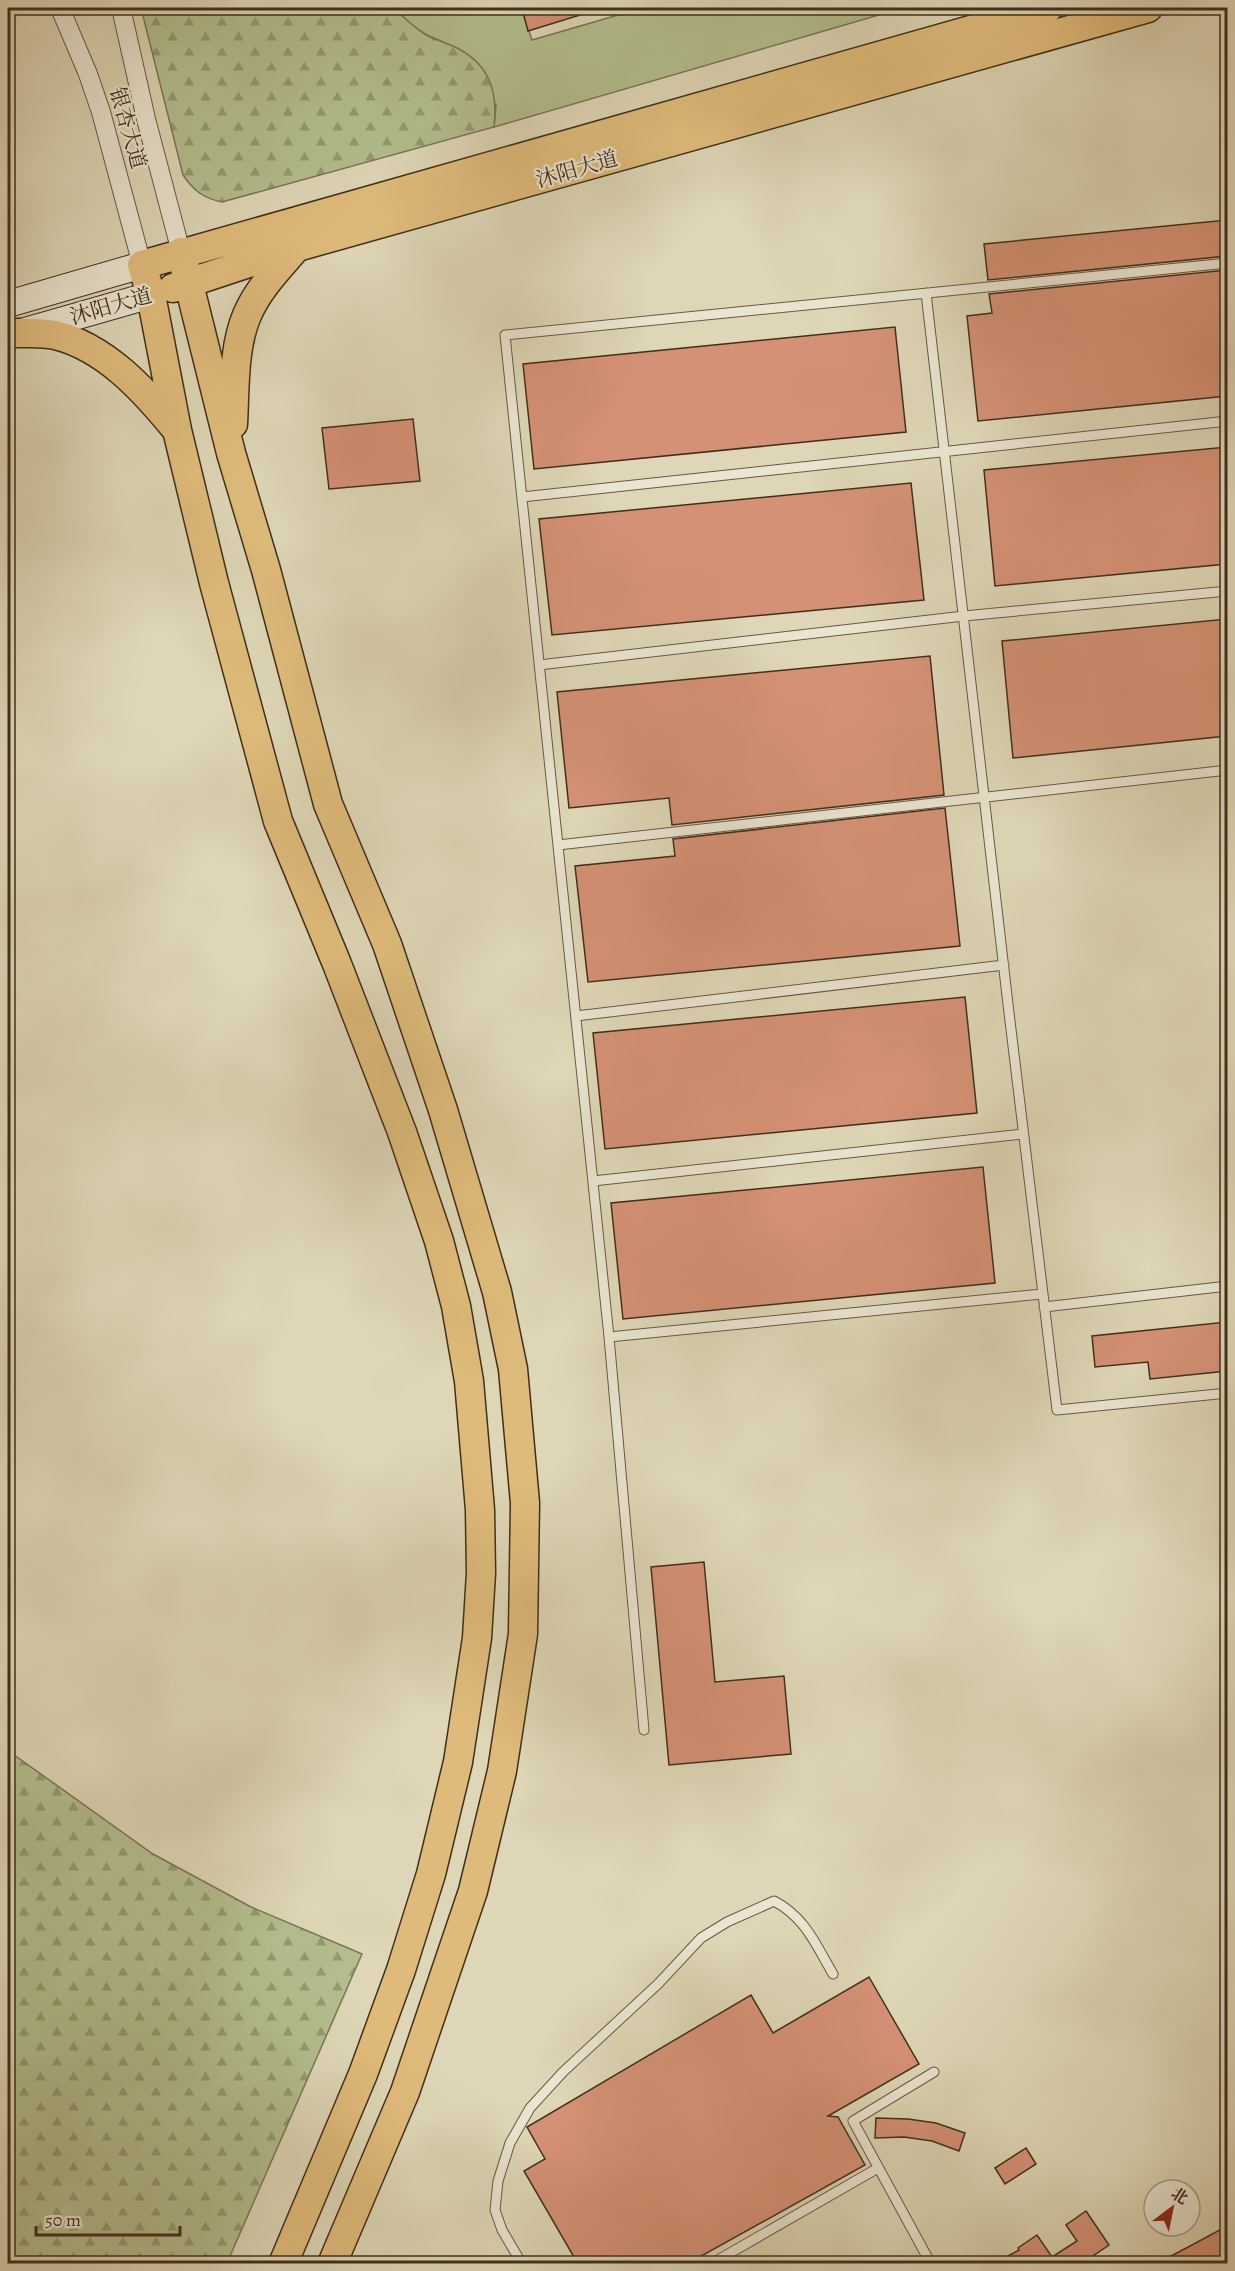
<svg xmlns="http://www.w3.org/2000/svg" width="1235" height="2271" font-family="Alegreya,'Noto Serif SC',serif">
<style>
.grass{fill:#b3bd8d;stroke:#7a7654;stroke-width:1.5}
.forest{fill:url(#forest-firs);stroke:#7a7654;stroke-width:1.5}
.building{fill:#d59175;stroke:#402f1c;stroke-width:1.5}
.lines{fill:none;stroke-linecap:round;stroke-linejoin:round}
.service-casing{stroke:#685942;stroke-width:11}
.minor-casing{stroke:#685942;stroke-width:20}
.secondary-casing{stroke:#402f1c;stroke-width:28}
.primary-casing{stroke:#402f1c;stroke-width:31}
.service{stroke:#eae4d0;stroke-width:9}
.minor{stroke:#eae4d0;stroke-width:18}
.secondary{stroke:#eae4d0;stroke-width:26}
.primary{stroke:#dfbb7b;stroke-width:28}
.labels{text-anchor:middle;dominant-baseline:central;stroke-width:4.5;stroke-linejoin:round;paint-order:stroke}
.street-label{font-size:21px;fill:#402f1c;stroke:#eae4d0}
</style>
<defs>
<pattern id="forest-firs" width="22" height="20" patternUnits="userSpaceOnUse" patternTransform="scale(1.5)"><rect width="22" height="20" fill="#b3bd8d"/><path d="M5 1l3.5 6h-7zM16 11l3.5 6h-7z" fill="#939a72"/></pattern>
</defs>
<rect width="100%" height="100%" fill="#ded6b6"/>
<filter id="stains"><feTurbulence type="fractalNoise" baseFrequency=".00333" numOctaves="4"/><feColorMatrix values="0 0 0 0 .2 0 0 0 0 .09 0 0 0 0 .02 0 0 0 .5 -.17"/></filter>
<radialGradient id="worn" r=".72"><stop offset=".6" stop-color="#630" stop-opacity="0"/><stop offset="1" stop-color="#630" stop-opacity=".3"/></radialGradient>
<path class="grass" d="M394,8H528L524,16L532,40L642,8H903L494,127L496,105L459,49L427,35L406,21Z"/>
<path class="forest" d="M141,8H394C404,18 414,27 426,35C436,40 447,43 457,48C490,65 498,92 494,127L222,202C203,198 194,191 183,175Z
M10,1752L153,1854L251,1907L362,1954L227,2263H8V1754Z"/>
<path class="building" d="M528,8H592L593,11L528,31L524,16Z
M1227,220V256L988,280L984,244Z
M1227,270V396L978,421L967,316L992,313L989,294Z
M895,327L906,432L534,469L523,364Z
M413,419L420,481L329,489L322,428Z
M1227,447V564L995,586L984,470Z
M911,483L924,600L552,635L539,519Z
M1227,619V736L1013,758L1002,641Z
M930,656L944,795L672,825L669,798L569,808L557,692Z
M945,808L960,946L588,982L575,866L675,856L673,839Z
M965,997L977,1113L605,1149L593,1033Z
M983,1167L995,1283L623,1319L611,1203Z
M1227,1322V1371L1150,1379L1148,1362L1095,1367L1092,1336Z
M704,1562L715,1682L784,1676L791,1754L669,1765L651,1567Z
M869,1977L919,2064L828,2116L838,2117L865,2165L687,2264H578L524,2171L545,2159L527,2127L751,1995L773,2033Z
M876,2118L908,2119L936,2123L965,2133L959,2151L932,2141L904,2137L875,2138Z
M1026,2148L1036,2164L1005,2184L995,2168Z
M1086,2211L1109,2245L1081,2264H993L1019,2250L1018,2248L1037,2235L1052,2257L1077,2241L1066,2225Z
M1227,2226V2264H1156L1192,2245Z"/>
<g class="lines">
<defs>
<path id="service" d="M926,293C970,666 1010,1038 1057,1410L1228,1393
M522,497L1228,421
M539,665L964,616L1228,591
M558,845L1228,770
M576,1016L1004,965
M593,1181L1022,1134
M1042,1294L609,1337L505,335L1228,263
M1044,1307L1228,1286
M609,1337L644,1730
M522,2264L502,2230L495,2210L498,2181L510,2143L530,2108L563,2072L658,1984L701,1938L727,1922L774,1901C805,1917 816,1945 833,1974
M711,2264L878,2168
M931,2264L853,2121L934,2072"/>
<path id="minor" d="M60,8L88,74L101,112L142,265
M121,8L146,119L181,252"/>
<path id="secondary" d="M8,304L142,265
M25,331L151,295"/>
<path id="primary" d="M181,252L231,453L266,570L328,804L387,944L443,1110L497,1292L513,1369L525,1503L523,1634L502,1771L473,1891L405,2092L332,2264
M173,288L297,247L1148,8
M17,333C29,333 43,332 55,335C105,347 144,390 175,428
M233,424C235,389 233,348 247,315C258,289 278,269 296,248
M283,2264L363,2074L401,1970L431,1874L458,1762L477,1638L481,1573L480,1510L469,1381L456,1306L439,1241L402,1132L337,964L278,821L214,583L177,430L151,295L142,265L1048,8"/>
</defs>
<use href="#service" class="service-casing"/>
<use href="#minor" class="minor-casing"/>
<use href="#secondary" class="secondary-casing"/>
<use href="#primary" class="primary-casing"/>
<use href="#service" class="service"/>
<use href="#minor" class="minor"/>
<use href="#secondary" class="secondary"/>
<use href="#primary" class="primary"/>
</g>
<g class="labels">
<g class="street-label">
<text transform="translate(128 128) rotate(74)">银杏大道</text>
<text transform="translate(577 169) rotate(-16)">沐阳大道</text>
<text transform="translate(111 306) rotate(-16)">沐阳大道</text>
</g>
</g>
<rect width="1235" height="2271" fill="none" stroke="#ded6b6" stroke-width="30"/>
<rect x="9" y="9" width="1217" height="2253" fill="none" stroke="#402f1c" stroke-width="3"/>
<rect x="15" y="15" width="1205" height="2241" fill="none" stroke="#402f1c" stroke-width="1.5"/>
<g transform="translate(1172 2208) rotate(32)"><circle r="28" fill="#eae4d0" stroke="#a69c88" stroke-width="1.5"/>
<path d="M0-4.5L10 22L0 15L-10 22Z" fill="#8f2418"/>
<text y="-9" font-size="16" font-weight="bold" text-anchor="middle" fill="#402f1c">北</text>
</g>
<path d="M36 2226v9h144v-9" fill="none" stroke="#402f1c" stroke-width="3"/>
<text x="45" y="2226" font-size="18" fill="#402f1c" stroke="#eae4d0" stroke-width="4.5" paint-order="stroke">50 m</text>
<rect width="100%" height="100%" filter="url(#stains)"/>
<rect width="100%" height="100%" fill="url(#worn)"/>
</svg>
